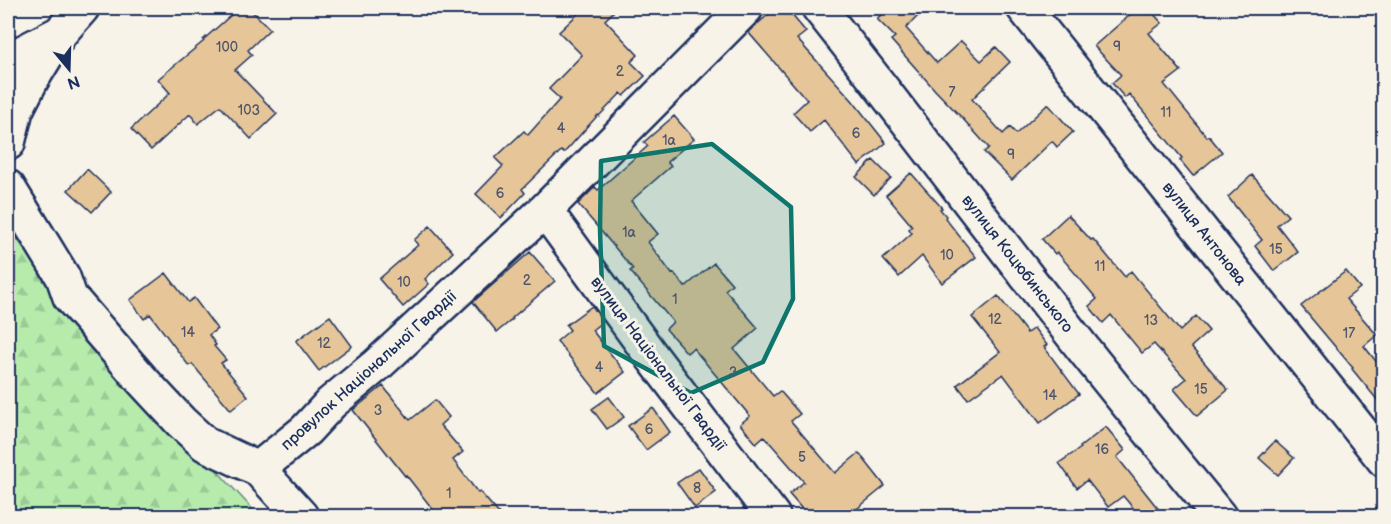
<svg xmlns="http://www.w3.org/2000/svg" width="1391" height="524" font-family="'Balsamiq Sans',sans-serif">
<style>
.forest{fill:url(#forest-firs);stroke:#688d85;stroke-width:1.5}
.building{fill:#e6c698;stroke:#1b2f5e;stroke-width:1.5}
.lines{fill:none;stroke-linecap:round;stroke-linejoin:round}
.minor-casing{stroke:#1b2f5e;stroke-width:38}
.minor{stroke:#f7f3e8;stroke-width:33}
.marked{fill:#0f766e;fill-opacity:0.2;stroke:#0f766e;stroke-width:4.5;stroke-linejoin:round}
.labels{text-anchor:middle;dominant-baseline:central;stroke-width:6;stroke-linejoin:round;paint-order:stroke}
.number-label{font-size:14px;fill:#4e556c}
.street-label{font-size:16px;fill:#1b2f5e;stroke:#f7f3e8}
</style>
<defs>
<pattern id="forest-firs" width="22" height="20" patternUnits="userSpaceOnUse" patternTransform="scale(1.5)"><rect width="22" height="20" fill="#b6ebac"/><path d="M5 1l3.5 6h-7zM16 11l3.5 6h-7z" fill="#9cca96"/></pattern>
</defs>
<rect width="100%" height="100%" fill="#f7f3e8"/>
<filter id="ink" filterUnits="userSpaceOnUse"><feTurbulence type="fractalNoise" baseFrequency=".0167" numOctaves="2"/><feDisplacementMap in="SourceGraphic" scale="12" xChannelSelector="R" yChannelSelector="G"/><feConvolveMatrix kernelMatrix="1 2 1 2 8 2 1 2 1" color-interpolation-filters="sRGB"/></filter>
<g filter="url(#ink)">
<path class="forest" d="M8,227L82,325L259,516H8Z"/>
<path class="building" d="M239,8H249L270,29L248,50L252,55L235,70L277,114L251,139L220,106L198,124L190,114L151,150L131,129L170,93L158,79L204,41L203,40Z
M584,8H617L605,20L638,55L631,62L645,76L624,96L621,93L599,116L598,115L564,153L561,151L522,189L525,193L501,218L476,194L503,166L495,158L524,131L528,135L560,99L549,89L582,55L559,32Z
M776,8H786L806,32L797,39L852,100L886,143L859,165L824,120L810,132L793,113L807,100L748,32Z
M887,8H926L906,28L937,63L961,41L981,61L996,47L1010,62L972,99L1003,134L1010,127L1016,134L1048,104L1073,132L1057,147L1052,141L1012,180L984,152L989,148L963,119L935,90L891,40L895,37L877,19Z
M1138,8H1148L1162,23L1149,33L1181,71L1164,84L1207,137L1209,136L1222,152L1193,176L1180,160L1182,158L1129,94L1125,98L1112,83L1121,75L1094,46Z
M674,116L694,139L667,162L671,166L631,201L658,234L648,242L672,274L674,273L685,287L714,263L732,284L725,290L758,328L734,349L773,396L780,391L800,414L791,421L835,473L859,453L885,486L848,516H808L789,494L804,482L764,436L756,443L740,424L750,416L693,348L687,353L666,329L673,322L630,271L633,269L578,204L595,187L598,190L648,146L644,142Z
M873,160L891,178L874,195L856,177Z
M87,169L111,192L92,212L68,190Z
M911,173L942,208L940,209L946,216L945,218L976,257L942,283L922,256L899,277L883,259L912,233L909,229L912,226L886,195Z
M1252,175L1288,216L1277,225L1298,252L1274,271L1255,246L1262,240L1228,197Z
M1068,215L1091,240L1093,239L1125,277L1131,271L1180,331L1196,316L1209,331L1191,347L1228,390L1197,416L1174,389L1186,379L1154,344L1142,353L1111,315L1103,323L1089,306L1097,299L1057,252L1055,254L1042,239Z
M430,226L453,252L425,279L429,284L403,307L379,279L418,245L414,240Z
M530,252L555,281L512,318L513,319L497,332L473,302Z
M1346,271L1360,288L1346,299L1377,335L1364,346L1383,370V407L1352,369L1353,368L1301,306Z
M166,273L188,302L194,298L217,329L209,335L216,345L214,346L226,360L221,363L248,396L231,410L192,364L189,366L150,314L144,319L130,300Z
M998,296L1027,333L1034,328L1047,345L1044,347L1079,394L1040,423L1003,374L968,399L957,385L1000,352L972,317Z
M592,306L603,321L592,330L625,372L598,393L557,341L570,330L566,325Z
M330,316L352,346L319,371L296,341Z
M383,386L410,420L435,400L449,417L440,425L463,452L453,460L478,493L480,492L501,516H438L406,475L405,476L353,410Z
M609,397L624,417L607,429L592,409Z
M653,408L670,432L646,450L628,426Z
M1106,427L1125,450L1117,457L1164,516H1140L1123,496L1108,507L1087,480L1077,488L1059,463L1081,448L1080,447Z
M1275,441L1294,458L1278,475L1259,458Z
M699,468L716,492L695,508L677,483Z"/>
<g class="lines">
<defs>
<path id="minor" d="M819,8C908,120 993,234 1081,346C1127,404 1173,460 1219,516
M1024,8L1384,460
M8,60L60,33L82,8
M8,143L16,110L32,79L60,33
M8,187L63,277L70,297L142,380L181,422L205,444L258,469L306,430L331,403L378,364L545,210L746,8
M545,210L653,358L773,516
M258,469L301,516"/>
</defs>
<use href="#minor" class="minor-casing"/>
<use href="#minor" class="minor"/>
</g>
</g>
<path class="marked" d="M712,144L791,207L793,299L763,362L691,393L604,346L600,230L601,161Z"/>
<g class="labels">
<g class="number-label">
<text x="1117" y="46">9</text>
<text x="227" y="47">100</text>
<text x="620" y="71">2</text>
<text x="952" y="92">7</text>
<text x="249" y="110">103</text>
<text x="1166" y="112">11</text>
<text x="561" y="128">4</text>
<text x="856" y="133">6</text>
<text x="669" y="140">1а</text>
<text x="1011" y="154">9</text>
<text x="500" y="193">6</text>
<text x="629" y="232">1а</text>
<text x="1276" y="249">15</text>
<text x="947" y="255">10</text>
<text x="1100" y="266">11</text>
<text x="527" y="280">2</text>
<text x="404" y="282">10</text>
<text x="675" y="299">1</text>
<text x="995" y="319">12</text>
<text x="1151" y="320">13</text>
<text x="188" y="332">14</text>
<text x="1349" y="333">17</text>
<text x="324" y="343">12</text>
<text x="599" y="367">4</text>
<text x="733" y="372">3</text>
<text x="1201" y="389">15</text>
<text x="1050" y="395">14</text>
<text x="378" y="410">3</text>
<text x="649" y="429">6</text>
<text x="1102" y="449">16</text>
<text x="802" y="457">5</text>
<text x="697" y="488">8</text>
<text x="449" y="493">1</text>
</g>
<g class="street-label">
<text transform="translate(1204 234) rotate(52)">вулиця Антонова</text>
<text transform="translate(1017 264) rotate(52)">вулиця Коцюбинського</text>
<text transform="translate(658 364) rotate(53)">вулиця Національної Гвардії</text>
<text transform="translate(369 371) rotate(-42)">провулок Національної Гвардії</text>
</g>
</g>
<rect width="1391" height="524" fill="none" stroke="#f7f3e8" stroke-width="30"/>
<rect x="15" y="15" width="1361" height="494" fill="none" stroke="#1b2f5e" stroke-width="2" filter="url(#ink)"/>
<g transform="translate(69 69) rotate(161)" stroke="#f7f3e8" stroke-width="4.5" paint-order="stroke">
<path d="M0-4.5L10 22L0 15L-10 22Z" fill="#1b2f5e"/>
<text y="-9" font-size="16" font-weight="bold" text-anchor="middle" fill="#1b2f5e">N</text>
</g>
</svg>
